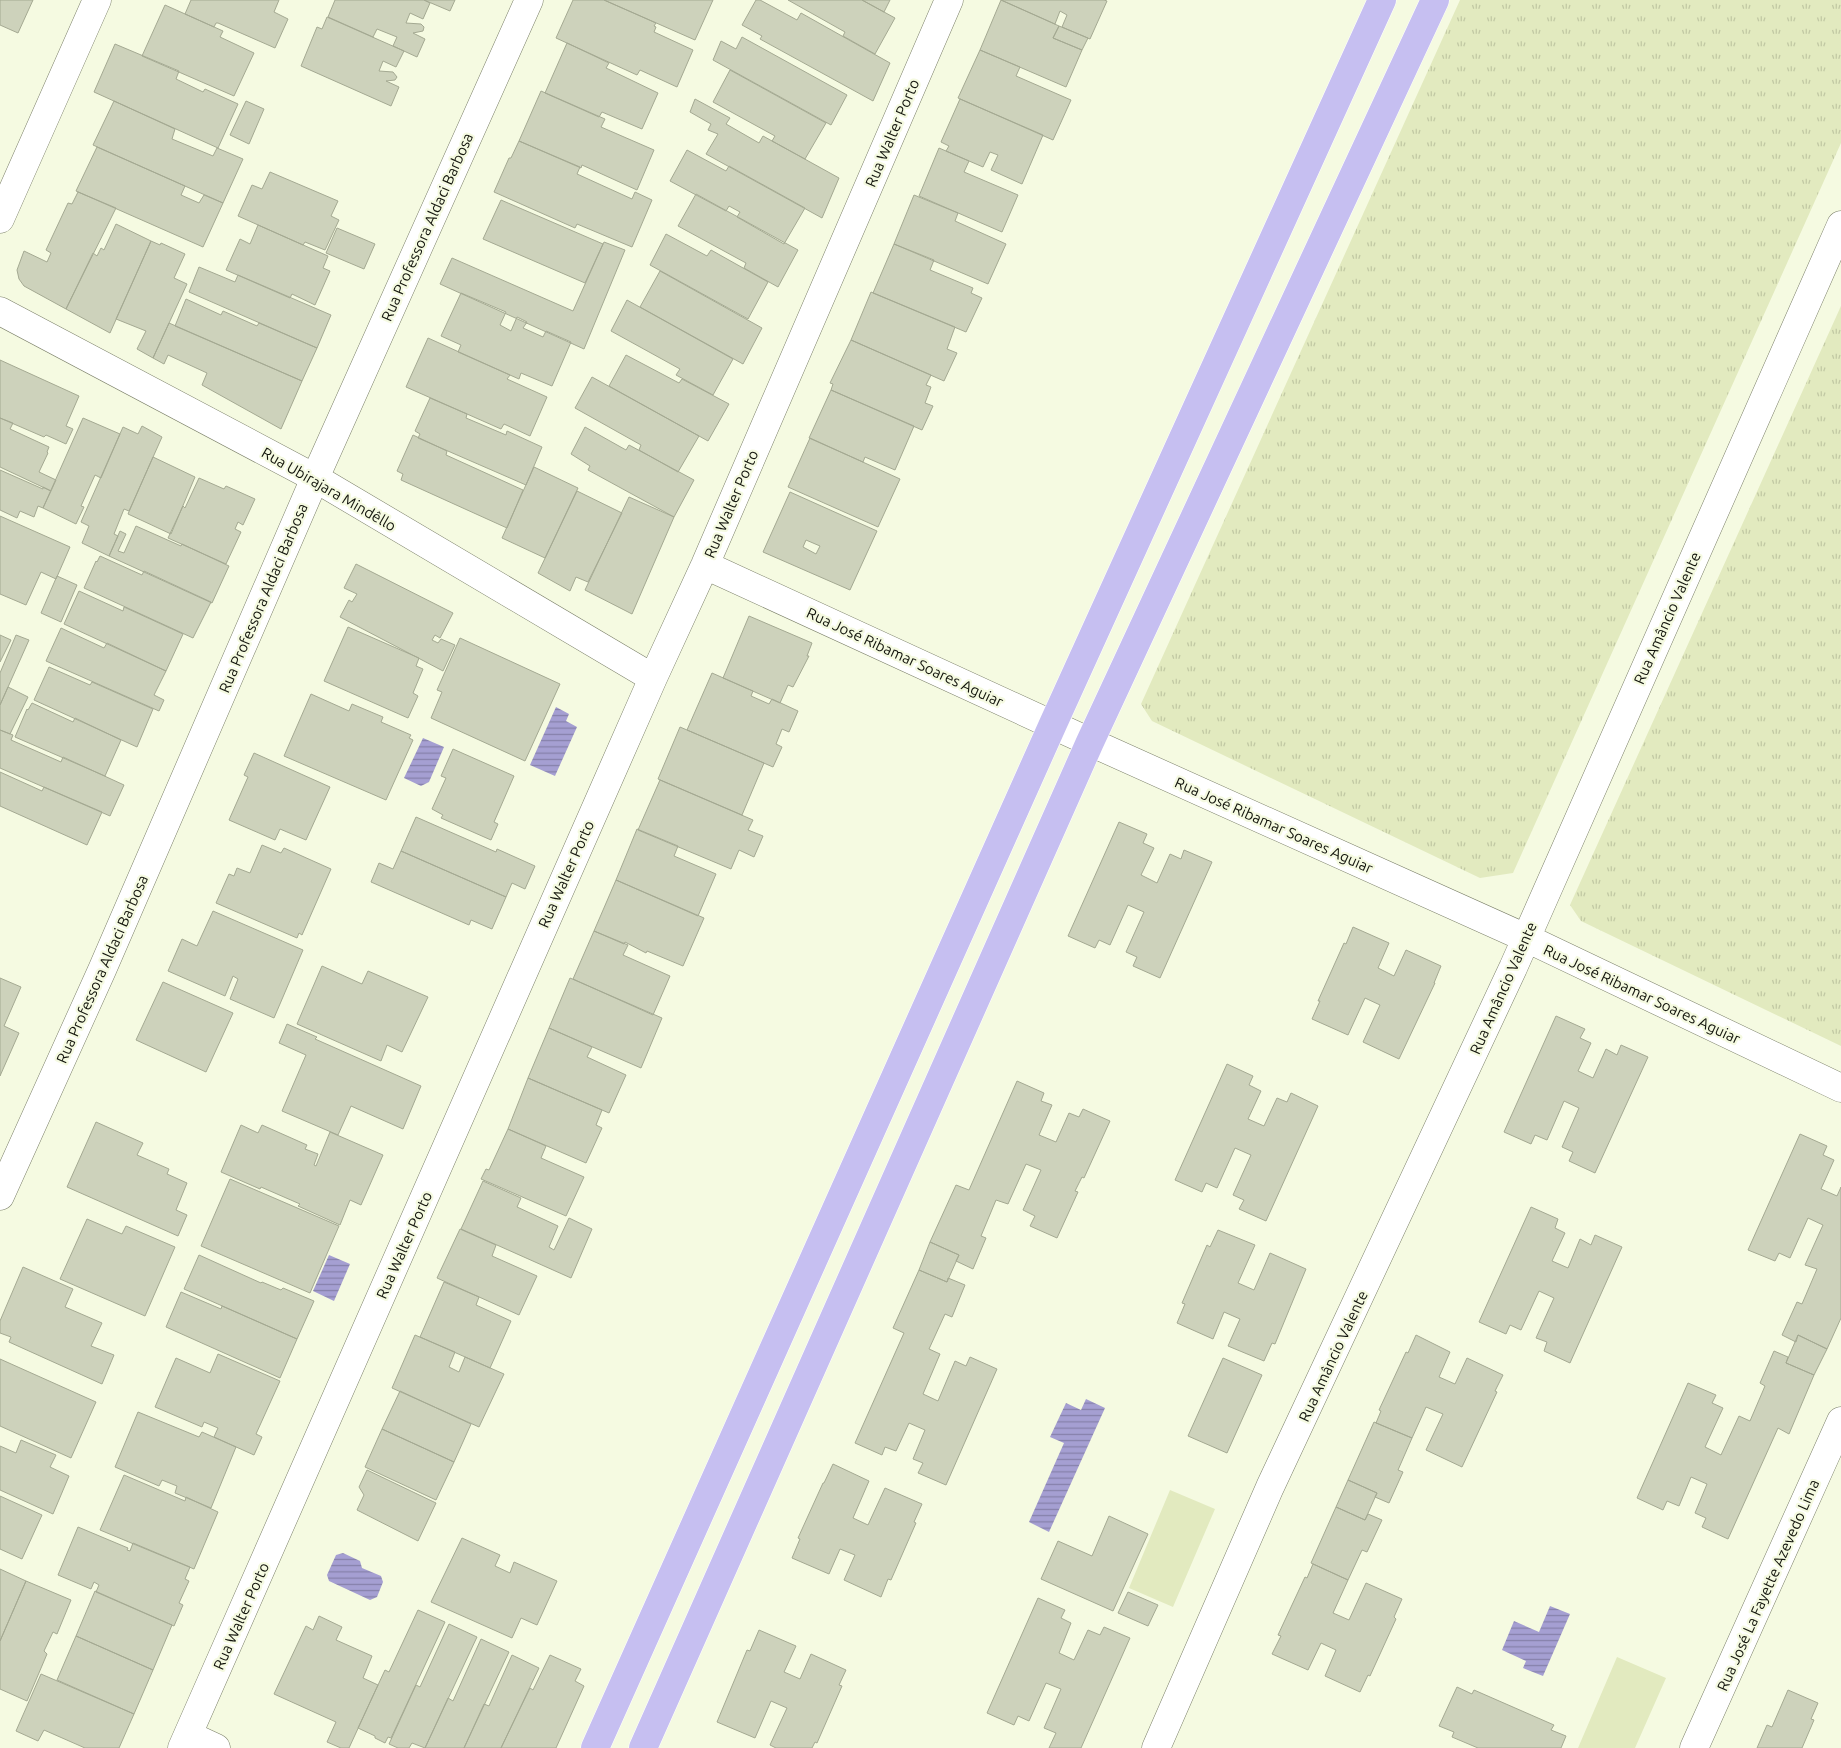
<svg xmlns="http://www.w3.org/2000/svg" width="1841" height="1748" font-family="Ubuntu,sans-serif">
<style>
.grass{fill:url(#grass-tufts)}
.park{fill:#e2eabf}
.water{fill:url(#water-rules)}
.building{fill:#cdd2bb;stroke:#a4a992;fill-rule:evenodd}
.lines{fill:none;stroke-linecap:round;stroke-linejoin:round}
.minor-casing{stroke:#7c806a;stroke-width:29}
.major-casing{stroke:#fff;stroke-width:29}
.minor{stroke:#fff;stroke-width:28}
.major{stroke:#c6bff1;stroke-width:28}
.labels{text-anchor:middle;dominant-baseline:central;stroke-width:4.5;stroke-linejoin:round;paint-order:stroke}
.street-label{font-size:15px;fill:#12140c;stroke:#f5fae1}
</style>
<defs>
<pattern id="grass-tufts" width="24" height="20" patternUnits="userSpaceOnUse" patternTransform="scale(1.25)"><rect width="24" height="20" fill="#e2eabf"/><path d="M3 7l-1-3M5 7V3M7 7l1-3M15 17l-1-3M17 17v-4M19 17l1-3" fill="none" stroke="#c1c8a3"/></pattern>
<pattern id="water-rules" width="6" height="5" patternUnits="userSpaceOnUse" patternTransform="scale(1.25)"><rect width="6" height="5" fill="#a59fd2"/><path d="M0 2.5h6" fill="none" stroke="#8580a9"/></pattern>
</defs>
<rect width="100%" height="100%" fill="#f5fae1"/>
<path class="grass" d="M1460,0H1841V143L1513,873L1480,878L1152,721L1141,704Z
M1841,306V1046L1581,921L1570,905Z"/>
<path class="park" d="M1170,1490L1215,1509L1173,1607L1129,1588Z
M1617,1657L1666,1678L1635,1748H1578Z"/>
<path class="water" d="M556,707L569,714L566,721L577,727L555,776L530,765Z
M423,738L444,747L429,782L421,786L404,778Z
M329,1255L350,1264L334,1301L313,1291Z
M1086,1399L1105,1408L1049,1532L1029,1522L1064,1443L1050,1437L1066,1403L1081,1410Z
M343,1553L360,1561L362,1568L381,1576L383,1582L377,1597L370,1600L329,1581L327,1575L336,1555Z
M1550,1606L1570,1614L1543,1676L1523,1668L1526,1661L1502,1650L1514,1621L1539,1632Z"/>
<path class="building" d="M0,0H33L18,33L0,25Z
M191,0H279L274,12L288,19L275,48L218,23H216L214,27L185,14Z
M335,0H424L430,3L423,19L410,13L406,23L421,24L424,27L423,31L413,33L425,39L417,57L393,46L397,37L377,29L373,37L328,17Z
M424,0H455L450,11Z
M573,0H604L656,23L654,26L656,27L654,32L693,50L677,87L640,70L637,75L556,38Z
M604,0H713L695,40Z
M756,0H760L797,20L801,13L890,63L873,101L760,39L762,36L742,25Z
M788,0H862L895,18L875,54L843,36L845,32Z
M862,0H890L884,12Z
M1001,0L1059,26L1053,38L1082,50L1066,87L980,50Z
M1001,0H1104L1107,1L1090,39L1062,27L1067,15L1060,11L1055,24Z
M165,5L223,31L220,37L254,53L234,96L142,56Z
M327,17L404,51L396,67L383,61L379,71L393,72L397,77L395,80L386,81L399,87L391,106L301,66L317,27L322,29Z
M1059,26L1088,38L1082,50L1053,38Z
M742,37L847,95L831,125L713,60L721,41L736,49Z
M567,43L609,63L606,68L658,93L642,129L602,112L599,117L545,93Z
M115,44L179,71L176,79L203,92L205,89L238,104L218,148L94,92Z
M980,50L1020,67L1016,76L1071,100L1053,140L958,98Z
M730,70L826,123L805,159L772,141L775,136L713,102Z
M541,91L605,119L601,127L654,150L637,190L582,165L581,168L519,141Z
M695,99L730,118L726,124L759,143L763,136L839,178L822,218L706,154L718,134L708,130L711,124L690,112Z
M960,99L1043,135L1022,184L991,170L998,155L990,152L983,167L946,151L949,146L941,142Z
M114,101L175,129L172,139L213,156L217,148L243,159L223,203L93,145Z
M246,101L264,109L249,144L230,135Z
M519,141L580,167L577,174L632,199L635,192L652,200L632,247L577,224L575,228L494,192L509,158H511Z
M97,147L185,186L181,195L199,203L204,195L223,203L203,247L76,191Z
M939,148L969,161L964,172L1018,195L1002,232L919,196Z
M687,150L726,171L729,166L805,208L784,244L737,217L740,212L729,206L726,211L670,181Z
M270,172L338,201L331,216L339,220L325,250L305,242L303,245L238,216L252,185L262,189Z
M78,192L116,208L66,309L24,286L19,279L17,270L24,251L47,262L51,253L46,250L68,203L72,204Z
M696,194L798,250L778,287L744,268L746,263L678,226Z
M914,195L958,213L955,221L1006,244L988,284L894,244Z
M501,200L603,244L585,283L483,239Z
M116,224L151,241L110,333L66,309L93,253L97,256L101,248L104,250Z
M258,225L328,256L323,268L330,271L315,305L292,294L290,298L226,270L240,239L250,244Z
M337,228L375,244L364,269L326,253Z
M666,234L707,256L711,250L768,282L748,319L650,265Z
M151,241L160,245L161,243L185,254L174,278L187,284L153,358L137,349L146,331L116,319Z
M604,242L625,250L584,349L440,284L452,258L573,311Z
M894,244L934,260L930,270L973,288L971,293L982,298L966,332L873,293Z
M199,267L235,282L238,275L331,315L317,348L189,292Z
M660,271L762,328L743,364L640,307Z
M871,292L955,327L947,349L957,353L944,381L851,340Z
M461,293L506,312L500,325L511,331L517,317L527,322L523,328L543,337L546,331L571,342L552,386L521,373L519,379L458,352L461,345L441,336Z
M186,299L221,315L223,311L257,326L259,323L317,348L302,381L175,326Z
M627,300L733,359L713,395L676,375L680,369L611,331Z
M169,323L302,381L281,429L202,385L207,373L168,355L164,364L153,358Z
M428,338L510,375L507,379L547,397L530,436L504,424L501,429L406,387Z
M851,340L931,375L926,385L931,387L925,403L933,406L922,430L831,390L833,384L830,383Z
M626,355L679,383L682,379L729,404L708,441L609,386Z
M0,360L79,396L66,426L73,429L66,444L46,435L44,437L0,418Z
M592,377L699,436L678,472L639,450L641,445L575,408Z
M831,390L914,426L895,470L865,457L863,462L809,438Z
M430,398L467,414L466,418L506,435L507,431L542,447L526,485L418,438L420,434L415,431Z
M0,418L13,423L10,429L49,447L47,452L48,453L39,472L56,480L51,491L0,467Z
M83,418L120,434L101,478L95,475L81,506L84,507L76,524L43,508Z
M142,426L162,437L129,511L124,509L114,534L118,536L109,556L82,543L89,526L81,522L123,427L138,434Z
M585,427L626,450L629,445L694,480L674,517L588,470L590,466L571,454Z
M413,435L447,451L446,455L523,490L507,528L401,480L403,474L397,471Z
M810,438L900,479L878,527L788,487Z
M153,457L195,477L171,534L128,514Z
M534,467L578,488L545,558L502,538Z
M0,470L43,489V487L51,491L43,508L38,506L34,517L20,511L17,518L0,510Z
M199,478L224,489L226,486L255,499L243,525L238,522L235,529L241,532L226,564L168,538L183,506L185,508Z
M577,491L622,513L588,582L576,577L570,591L538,573Z
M790,492L877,531L850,590L763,552ZM806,540L820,546L816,554L803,547Z
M629,497L674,517L632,614L585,590Z
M0,516L70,547L56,579L41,572L26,605L0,594Z
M136,526L181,546L182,544L229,566L212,603L109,556L120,531L126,534L118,551L124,553Z
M100,556L142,575L144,571L211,602L193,638L84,588L96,561L97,562Z
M356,564L453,613L440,638L435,635L432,640L438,643L441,639L455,645L443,671L340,617L349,600L352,602L357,594L344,588Z
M57,576L77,585L61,622L41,613Z
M79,591L123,611L124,607L183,634L166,671L64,624Z
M749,616L812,643L807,656H809L793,687L788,685L780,703L723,678Z
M348,627L419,658L416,666L423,669L413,693L418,696L408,718L324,681Z
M61,628L104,648L107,643L166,671L154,695L164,700L159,711L46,661Z
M0,635L11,640L0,662Z
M16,635L29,640L0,705V673Z
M460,638L560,684L525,761L431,718L442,692L437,690Z
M49,667L90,685L92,682L153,709L137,747L34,700Z
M712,673L753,691L751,696L769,704L772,699L798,711L789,732L782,729L776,744L782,747L773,767L687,730Z
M8,687L28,697L10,734L0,730V705Z
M311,694L349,711L352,704L383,717L381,722L411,735L409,738L413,740L386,800L284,756Z
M32,703L73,722L75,718L121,740L105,776L15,737L27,709L28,710Z
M680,727L764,763L742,815L658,779Z
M0,730L13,735L11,740L61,762L63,757L124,785L110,816L0,768Z
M453,749L514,776L494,822L498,824L491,840L441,818L443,815L432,809L446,778L441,776Z
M254,753L330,787L306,840L280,829L275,840L229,820L248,777L244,775Z
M0,772L42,791L44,787L102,812L87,845L0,806Z
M660,780L753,820L748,830L763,836L754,857L739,850L731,869L638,830Z
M416,817L496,852L497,849L535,866L525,889L512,883L506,897L401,851Z
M1119,822L1147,834L1143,843L1154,848L1141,875L1157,883L1170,854L1181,859L1184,850L1212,862L1160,978L1133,966L1137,957L1126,952L1144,912L1128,905L1110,945L1099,940L1095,948L1068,936Z
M637,829L678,846L674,856L716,874L698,916L616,880Z
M262,845L281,853L284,848L331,869L302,935L299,933L297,938L216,903L229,874L234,876L237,868L250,873Z
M401,851L506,897L492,929L471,920L469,925L371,882L379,863L393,869Z
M616,880L704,918L683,966L647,951L646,953L625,942L624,944L594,931Z
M213,911L303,950L274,1018L230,999L238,979L233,976L225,996L168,971L182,939L197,946Z
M1353,927L1389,943L1378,968L1394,976L1406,950L1441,966L1434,983H1435L1399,1059L1363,1042L1380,1005L1365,998L1348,1035L1312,1019L1320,1001H1318L1344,943L1346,944Z
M594,931L628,945L623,955L670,976L653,1015L573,979Z
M322,966L362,984L368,971L428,997L402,1052L387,1045L381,1061L297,1024Z
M0,978L21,987L4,1026L19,1033L0,1076Z
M570,978L662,1018L641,1068L549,1028Z
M163,982L233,1013L206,1072L136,1040Z
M1556,1016L1585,1029L1580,1038L1591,1043L1578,1071L1593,1078L1606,1049L1617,1055L1621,1045L1648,1057L1595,1173L1569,1161L1573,1152L1562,1147L1579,1108L1564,1101L1547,1140L1535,1135L1531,1144L1504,1132Z
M287,1024L317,1037L315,1039L421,1086L403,1129L351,1106L338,1135L282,1111L306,1055L279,1043Z
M549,1028L592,1047L587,1057L626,1075L609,1113L528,1078Z
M1227,1064L1253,1076L1249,1085L1261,1091L1248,1119L1264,1126L1277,1098L1287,1102L1291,1093L1318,1106L1266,1221L1239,1209L1244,1200L1233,1195L1251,1155L1235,1148L1217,1188L1206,1183L1202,1192L1175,1180Z
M528,1078L602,1110L596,1125L602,1128L586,1163L508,1129Z
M1017,1081L1044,1093L1041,1101L1052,1105L1039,1135L1056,1142L1069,1113L1079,1117L1083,1109L1110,1121L1084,1178L1082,1177L1075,1191L1078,1192L1057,1238L1030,1226L1035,1216L1023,1210L1041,1170L1026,1164L1008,1204L996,1200L981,1236L986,1238L973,1269L956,1261L959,1255L930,1242L956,1185L969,1190Z
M96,1122L143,1143L137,1155L169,1169L167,1174L187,1183L176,1210L187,1215L178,1236L67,1187Z
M241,1125L258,1133L262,1125L307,1145L305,1149L318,1154L314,1165L316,1166L330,1132L383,1155L361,1205L350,1200L340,1225L298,1206L300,1204L261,1187L260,1189L221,1172Z
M508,1129L546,1146L541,1158L584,1177L566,1216L481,1179L486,1169L489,1170Z
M1800,1134L1827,1146L1823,1155L1834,1160L1821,1189L1837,1196L1841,1187V1318L1827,1349L1798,1335L1796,1342L1782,1335L1797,1302L1802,1304L1817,1269L1805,1265L1823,1225L1808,1218L1790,1258L1779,1253L1775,1261L1748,1250Z
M230,1179L339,1226L310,1293L201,1246Z
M483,1181L521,1198L517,1207L558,1226L549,1247L554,1250L569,1218L592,1229L571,1278L461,1229Z
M1531,1207L1558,1219L1555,1228L1565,1233L1552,1261L1568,1268L1580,1239L1591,1245L1595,1235L1622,1247L1570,1363L1544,1351L1547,1342L1536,1338L1554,1298L1539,1291L1521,1330L1510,1325L1506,1334L1479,1322Z
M87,1219L122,1234L126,1226L175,1247L145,1316L60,1279Z
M460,1229L496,1245L492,1256L537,1276L519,1315L437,1278Z
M1218,1230L1255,1245L1238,1283L1254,1290L1270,1253L1306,1269L1275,1344L1272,1343L1264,1361L1228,1346L1240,1319L1224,1312L1213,1339L1177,1323L1185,1304L1182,1303L1207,1245L1210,1247Z
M930,1242L959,1255L947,1282L919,1270Z
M199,1255L261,1283L262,1282L281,1290L283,1288L314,1301L297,1339L184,1289Z
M23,1267L73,1289L65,1307L102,1323L91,1346L114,1355L102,1384L9,1342L11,1337L0,1333V1321Z
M919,1270L947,1282L948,1278L965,1285L952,1317L945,1314L929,1349L940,1354L923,1394L938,1401L955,1361L966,1366L970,1357L997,1369L946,1485L918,1473L923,1463L913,1459L925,1430L909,1423L896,1451L885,1447L882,1455L855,1443L904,1333L893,1328Z
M444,1282L479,1297L476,1305L511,1321L490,1368L420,1337Z
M181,1292L221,1309L222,1306L297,1339L280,1378L166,1327Z
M415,1335L455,1352L449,1367L459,1372L465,1357L504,1374L479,1427L392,1388Z
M1416,1335L1450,1352L1439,1377L1455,1384L1467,1358L1503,1375L1495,1391L1497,1392L1462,1467L1426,1450L1443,1414L1426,1407L1412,1438L1376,1423L1381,1411L1379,1410L1406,1352L1408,1353Z
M1798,1335L1827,1349L1814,1375L1786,1363Z
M1774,1351L1788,1357L1786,1363L1814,1375L1789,1434L1778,1428L1728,1539L1702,1527L1706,1518L1695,1513L1707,1484L1691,1477L1679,1506L1667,1501L1663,1510L1637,1498L1688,1383L1716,1395L1712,1403L1723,1408L1705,1447L1721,1455L1739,1416L1750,1421L1765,1386L1760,1383Z
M218,1354L280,1381L256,1434L262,1437L254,1455L214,1437L218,1428L204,1422L202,1427L155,1407L176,1358L210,1373Z
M1223,1358L1262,1375L1227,1453L1188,1436Z
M0,1359L96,1402L71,1458L0,1426Z
M400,1391L471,1424L454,1462L382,1429Z
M138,1412L199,1437L202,1432L236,1447L211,1508L175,1493L177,1486L162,1480L159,1486L115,1467Z
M1374,1422L1412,1438L1398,1470L1403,1472L1389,1503L1375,1497L1377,1493L1348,1480Z
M382,1429L454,1462L436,1500L365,1467Z
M21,1440L56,1455L50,1467L69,1476L53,1514L0,1490V1446L16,1453Z
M833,1464L869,1481L853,1518L868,1525L885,1488L922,1504L914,1522L916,1523L891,1580L888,1579L881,1597L844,1580L855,1555L840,1549L829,1574L792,1558L800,1539L798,1538L823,1483H824Z
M367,1470L436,1503L418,1541L357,1510L364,1495L359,1487Z
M124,1475L185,1501L186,1497L218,1512L194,1569L100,1530Z
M1348,1480L1377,1493L1365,1520L1336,1507Z
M0,1496L42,1515L22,1559L0,1549Z
M1336,1507L1365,1520L1368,1514L1382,1520L1367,1552L1362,1550L1348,1580L1311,1563Z
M1109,1516L1148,1534L1113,1611L1041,1579L1058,1541L1092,1556Z
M78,1527L128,1548L127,1550L130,1551L133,1543L190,1567L185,1579L189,1581L179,1603L183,1605L174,1626L96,1592L99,1585L94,1582L91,1589L58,1575Z
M462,1538L500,1555L495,1566L510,1573L514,1562L557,1581L537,1625L521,1618L512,1638L431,1602Z
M1313,1564L1348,1580L1333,1613L1349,1620L1366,1583L1402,1599L1394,1617L1396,1619L1370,1676L1368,1675L1360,1692L1325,1676L1336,1650L1321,1643L1308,1670L1272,1654L1281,1636L1278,1635L1305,1577L1307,1578Z
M0,1569L26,1581L0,1641Z
M26,1581L71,1600L57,1634L53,1632L44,1651L47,1654L27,1701L0,1689V1641Z
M95,1591L172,1625L153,1670L76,1636Z
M1128,1592L1158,1605L1148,1626L1118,1613Z
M1038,1598L1065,1610L1061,1618L1071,1623L1059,1653L1074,1660L1088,1630L1100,1635L1104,1627L1130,1638L1081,1748H1049L1056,1733L1044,1728L1061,1689L1046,1683L1029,1721L1018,1716L1014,1725L987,1713Z
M418,1610L445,1622L391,1738L388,1737L385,1743L375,1738V1736L358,1728L385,1670L389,1672Z
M319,1616L342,1627L336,1640L372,1656L363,1678L378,1685L349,1748H341L327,1742L336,1722L274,1694L306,1626L313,1630Z
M449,1624L477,1637L425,1748L412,1743L409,1748H398L389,1744L416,1685L420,1687Z
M759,1630L796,1646L784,1672L800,1679L811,1654L846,1670L839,1685L842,1686L817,1743L815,1742L812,1748H776L770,1745L787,1708L771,1701L755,1738L717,1722L747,1650L750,1651Z
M76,1636L153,1670L134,1714L57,1680Z
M481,1639L509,1652L464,1748H425L448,1698L453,1701Z
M512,1655L539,1668L501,1748H464L484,1704L489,1706Z
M550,1655L581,1669L575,1681L584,1686L556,1748H501L530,1688L533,1690Z
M41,1674L134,1714L119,1748H85L44,1730L38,1741L16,1731Z
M1457,1687L1472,1694L1474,1690L1554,1725L1551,1730L1566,1736L1561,1748H1478L1452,1737L1454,1732L1439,1726Z
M1788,1690L1818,1703L1811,1719L1814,1720L1802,1748H1757L1767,1725L1772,1727Z"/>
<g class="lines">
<defs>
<path id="minor" d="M0,219L97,0
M0,311L315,478L653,678
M705,565L1090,742L1526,938L1841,1088
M0,1196L102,970L315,478L529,0
M188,1735L216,1748
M182,1748L653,678L705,565L949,0
M1156,1748L1270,1487L1513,968L1841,225
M1694,1748L1841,1421"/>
<path id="major" d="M595,1748L1053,724L1382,0
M643,1748L1090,742L1435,0"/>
</defs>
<use href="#minor" class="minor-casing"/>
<use href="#major" class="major-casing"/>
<use href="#minor" class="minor"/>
<use href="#major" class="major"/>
</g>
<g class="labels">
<g class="street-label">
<text transform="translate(892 133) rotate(-67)">Rua Walter Porto</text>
<text transform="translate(427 227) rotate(-66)">Rua Professora Aldaci Barbosa</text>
<text transform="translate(329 489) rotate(30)">Rua Ubirajara Mindêllo</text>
<text transform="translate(731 504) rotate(-67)">Rua Walter Porto</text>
<text transform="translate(263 598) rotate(-67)">Rua Professora Aldaci Barbosa</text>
<text transform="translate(1667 618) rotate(-66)">Rua Amâncio Valente</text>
<text transform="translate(905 657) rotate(25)">Rua José Ribamar Soares Aguiar</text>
<text transform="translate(1274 825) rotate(24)">Rua José Ribamar Soares Aguiar</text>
<text transform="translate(566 874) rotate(-66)">Rua Walter Porto</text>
<text transform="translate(102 969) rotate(-66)">Rua Professora Aldaci Barbosa</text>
<text transform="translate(1503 988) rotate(-66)">Rua Amâncio Valente</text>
<text transform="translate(1642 994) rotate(25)">Rua José Ribamar Soares Aguiar</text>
<text transform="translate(404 1245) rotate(-66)">Rua Walter Porto</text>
<text transform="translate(1333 1356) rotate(-65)">Rua Amâncio Valente</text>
<text transform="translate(1768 1585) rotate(-66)">Rua José La Fayette Azevedo Lima</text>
<text transform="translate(241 1616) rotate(-66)">Rua Walter Porto</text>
</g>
</g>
</svg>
